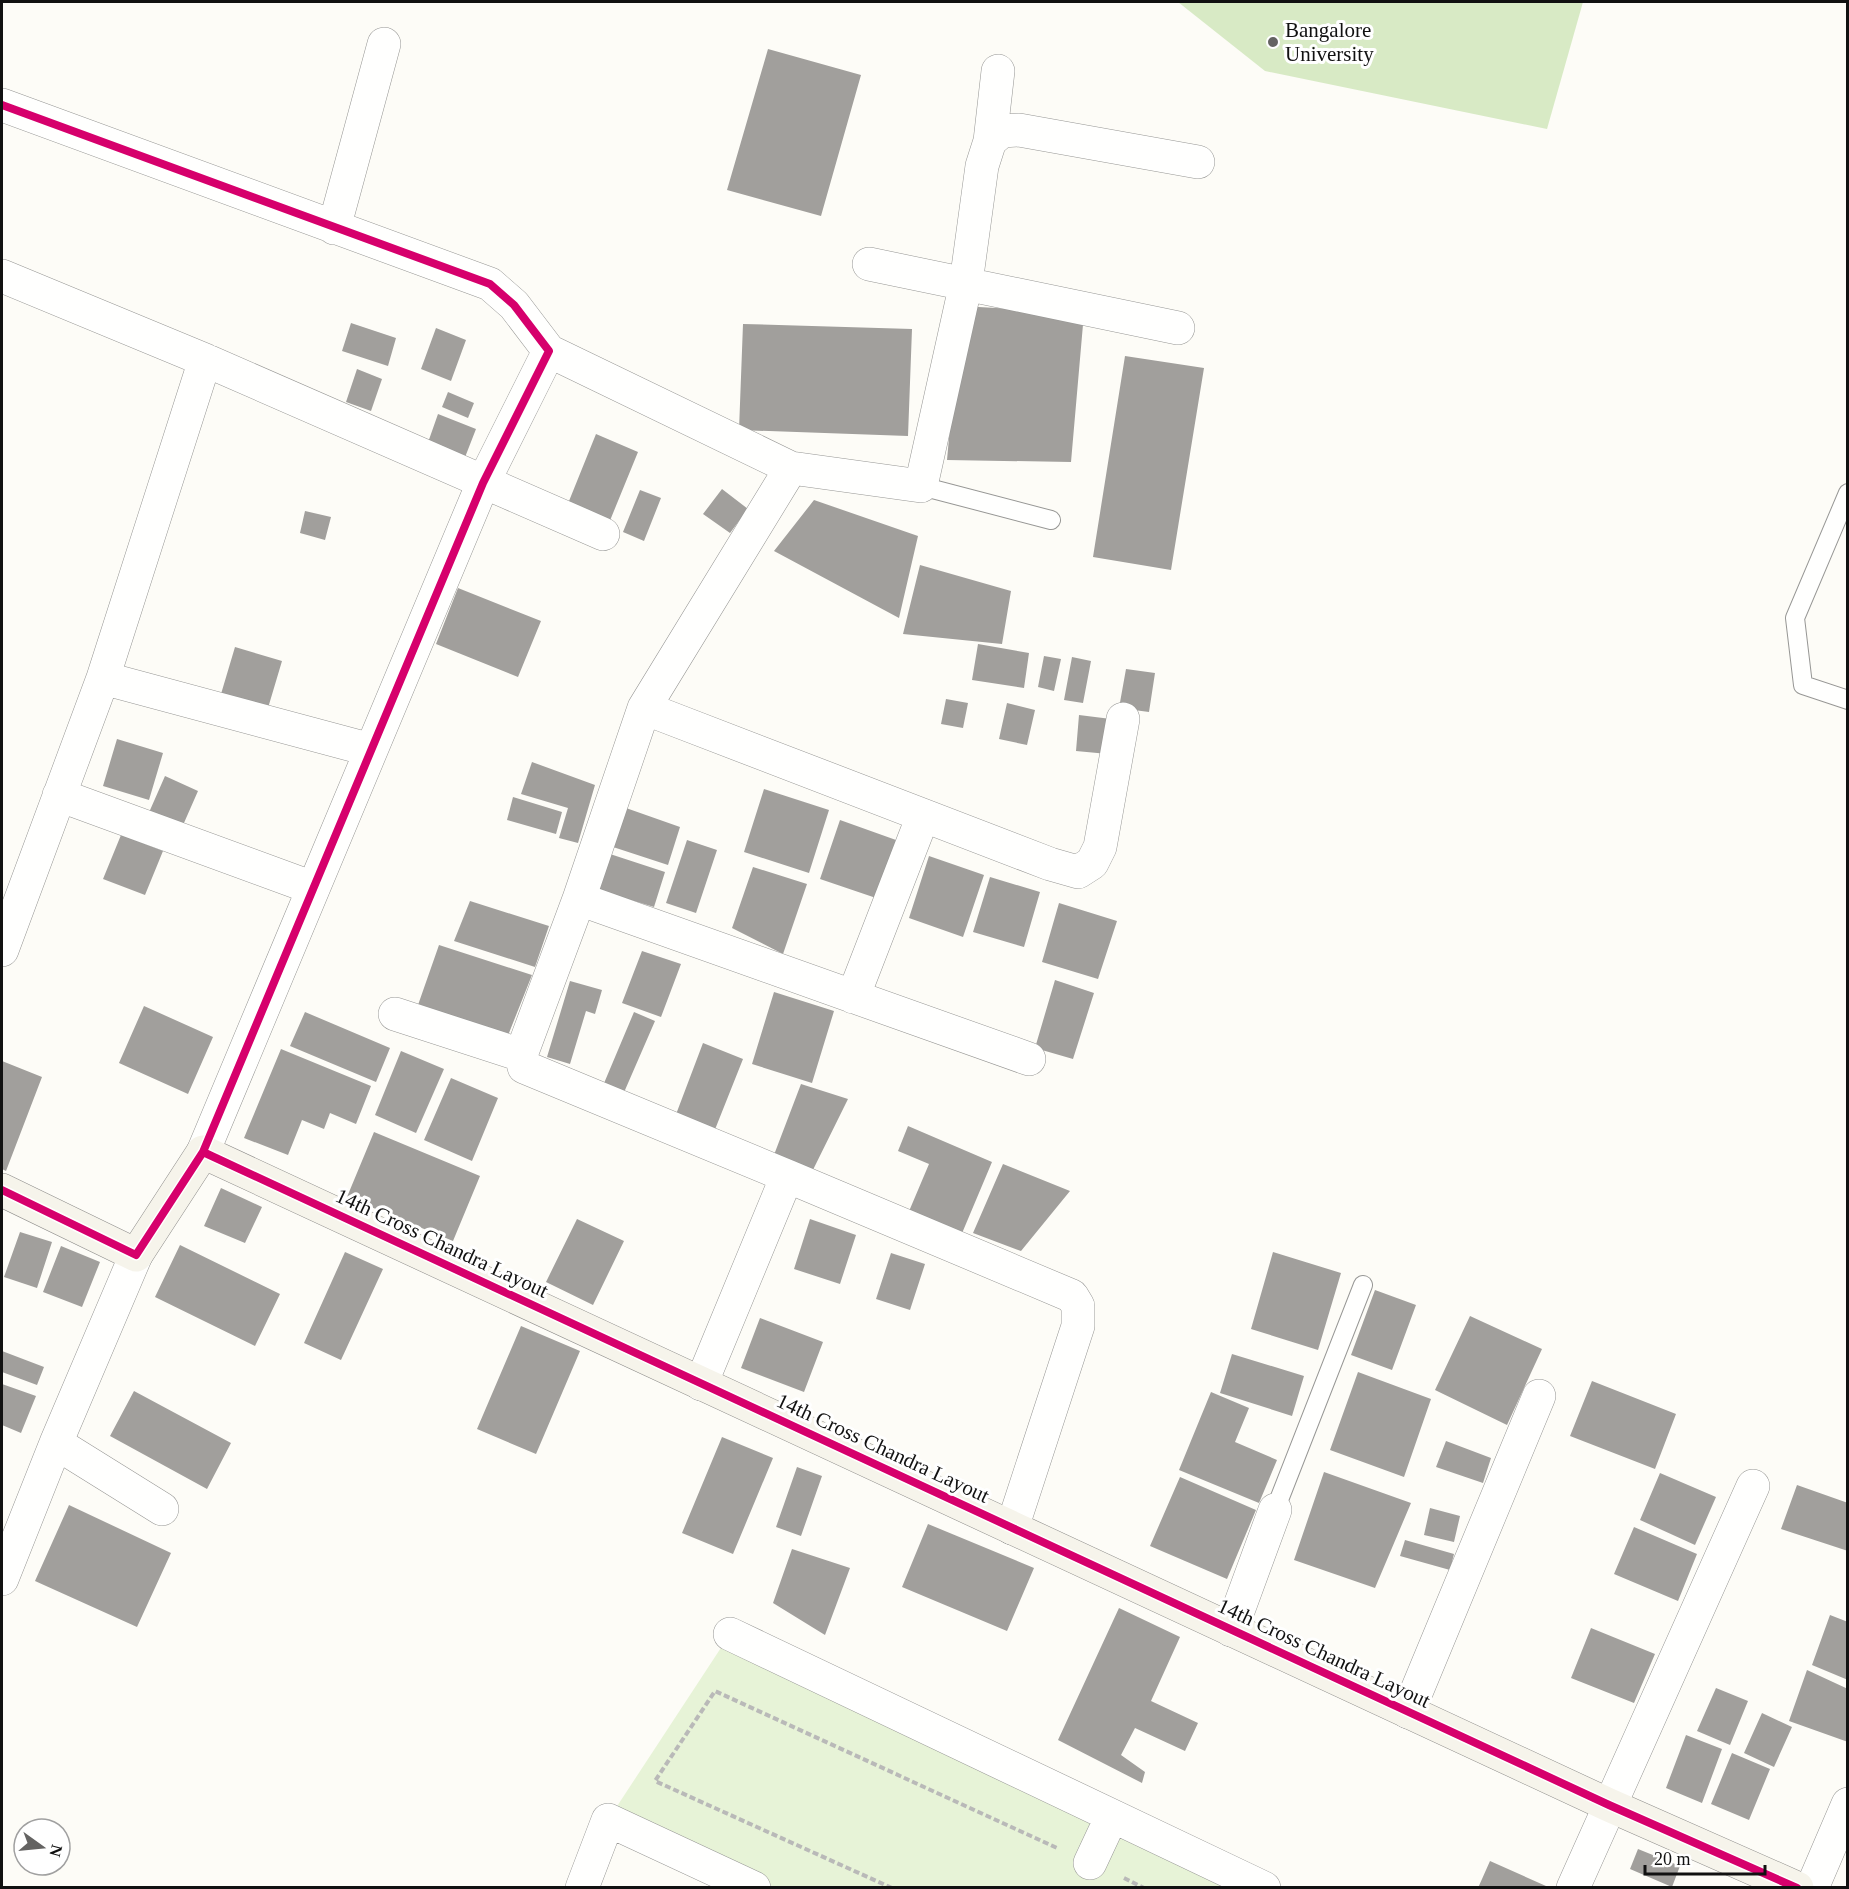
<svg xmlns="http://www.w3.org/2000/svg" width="1849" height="1889" font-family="'Times New Roman',serif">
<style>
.green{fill:#e7f3d7}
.forest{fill:#d8eac5}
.building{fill:#a19f9c}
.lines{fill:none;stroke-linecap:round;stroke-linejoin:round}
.lane-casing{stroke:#979795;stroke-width:20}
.street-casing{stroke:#979795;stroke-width:34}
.secondary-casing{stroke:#8e8d8b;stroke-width:34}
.path{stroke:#b9b9b8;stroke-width:4;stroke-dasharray:6 3;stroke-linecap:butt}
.lane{stroke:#fffffe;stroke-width:18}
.street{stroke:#fffffe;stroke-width:33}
.secondary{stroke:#f6f4eb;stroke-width:33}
.cycleway-casing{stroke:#fff;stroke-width:11}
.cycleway{stroke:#d6006c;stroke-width:8}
.poi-dot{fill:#646362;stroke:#fff;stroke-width:2}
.labels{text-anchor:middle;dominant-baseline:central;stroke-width:6;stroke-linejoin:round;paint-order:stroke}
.poi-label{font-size:21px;fill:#111;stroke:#fff;text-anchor:start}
.street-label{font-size:21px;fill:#111;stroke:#fff}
</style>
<rect width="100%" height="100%" fill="#fdfcf7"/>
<path class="green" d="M730,1634L1264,1887H754L608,1820Z"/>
<path class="forest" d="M1178,2H1583L1547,129L1265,71Z"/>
<path class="building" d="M768,49L861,75L821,216L727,190Z
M961,306L1084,313L1071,462L947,460Z
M351,323L396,338L388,366L342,351Z
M743,324L912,329L908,436L739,430Z
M436,328L466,340L451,381L421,369Z
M1125,356L1204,368L1171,570L1093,557Z
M357,369L382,379L371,411L346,402Z
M448,392L474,403L468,418L442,407Z
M438,414L476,429L462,465L425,451Z
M596,434L638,452L609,523L567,506Z
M722,489L748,509L730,533L703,514Z
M640,490L661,498L644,541L623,532Z
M814,500L918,536L899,618L774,551Z
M305,511L331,517L325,540L300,533Z
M920,565L1011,591L1002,644L903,634Z
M458,588L541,621L518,677L436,644Z
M978,644L1029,653L1024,688L972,680Z
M235,647L282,661L268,708L221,694Z
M1044,656L1061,659L1054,691L1038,687Z
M1072,657L1091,661L1083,703L1064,700Z
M1126,669L1155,673L1149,712L1119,708Z
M946,699L968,703L963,728L941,724Z
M1007,703L1035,710L1027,745L999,739Z
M1079,715L1111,719L1108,754L1076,751Z
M117,739L163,753L149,800L103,786Z
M532,762L595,785L578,843L559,838L568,808L521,794Z
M165,776L198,791L180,832L147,817Z
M764,789L829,810L809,873L744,852Z
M513,797L562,812L556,834L507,820Z
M626,808L680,827L668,865L613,847Z
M840,820L896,840L876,898L820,879Z
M121,835L163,851L145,895L103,879Z
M687,840L717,850L696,913L666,903Z
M610,854L665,872L654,907L598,890Z
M929,856L984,875L963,937L909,918Z
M753,867L807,884L783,954L732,928Z
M990,877L1040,892L1024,947L973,932Z
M470,901L549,926L535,967L454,941Z
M1059,903L1117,921L1098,979L1042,962Z
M439,945L532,975L505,1043L418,1005Z
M642,951L681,964L661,1017L622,1003Z
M1055,980L1094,993L1073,1059L1035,1048Z
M570,981L602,990L595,1014L586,1011L570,1064L547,1057Z
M774,992L834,1011L812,1083L752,1064Z
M144,1006L213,1037L188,1094L119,1063Z
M305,1012L390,1048L376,1082L290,1046Z
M634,1012L655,1021L622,1097L602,1088Z
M703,1043L743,1059L714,1132L675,1117Z
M281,1049L371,1086L356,1124L330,1113L324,1129L302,1120L288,1155L244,1138Z
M401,1051L444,1069L416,1133L375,1115Z
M2,1061L42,1077L6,1171L2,1169Z
M451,1078L498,1098L472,1161L424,1140Z
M801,1084L848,1099L806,1184L769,1168Z
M908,1126L992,1162L960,1238L907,1216L929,1164L898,1151Z
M374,1132L480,1176L453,1241L347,1197Z
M1003,1164L1070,1191L1021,1251L973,1233Z
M221,1188L262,1207L245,1243L204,1226Z
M577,1219L624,1241L593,1305L546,1282Z
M810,1219L856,1235L840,1284L794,1269Z
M20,1232L52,1242L37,1288L4,1277Z
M180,1245L280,1294L255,1346L155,1297Z
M61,1246L100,1262L82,1307L43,1292Z
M345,1252L383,1269L341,1360L304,1343Z
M1273,1252L1341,1273L1318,1350L1251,1329Z
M891,1253L925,1264L910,1310L876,1299Z
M1375,1290L1416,1305L1392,1370L1351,1355Z
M1470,1316L1542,1349L1507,1425L1435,1390Z
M760,1318L823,1342L804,1392L741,1368Z
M521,1326L580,1351L536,1454L477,1429Z
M2,1351L44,1367L37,1385L2,1372Z
M1232,1354L1304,1376L1292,1416L1220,1393Z
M1358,1372L1431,1399L1404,1477L1330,1450Z
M1592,1381L1676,1414L1655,1469L1570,1436Z
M2,1384L36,1396L21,1433L2,1425Z
M134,1391L231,1443L207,1489L110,1436Z
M1211,1392L1249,1408L1235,1442L1277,1460L1259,1503L1179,1470Z
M722,1437L773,1458L733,1554L682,1533Z
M1446,1441L1491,1458L1483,1483L1436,1467Z
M797,1467L822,1476L801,1536L776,1527Z
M1324,1472L1411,1503L1375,1588L1294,1560Z
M1660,1473L1716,1497L1695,1545L1640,1520Z
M1180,1477L1256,1510L1227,1579L1150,1546Z
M1797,1485L1848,1503V1551L1781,1529Z
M69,1505L171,1553L137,1627L35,1581Z
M1430,1508L1460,1516L1454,1542L1424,1535Z
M928,1524L1034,1568L1007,1631L902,1587Z
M1634,1527L1697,1554L1678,1601L1614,1574Z
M1405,1540L1454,1554L1450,1570L1400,1556Z
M792,1549L850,1568L825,1635L773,1603Z
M1119,1608L1180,1637L1151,1701L1198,1723L1185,1751L1135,1728L1121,1755L1145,1772L1142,1783L1058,1740Z
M1830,1615L1848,1622V1680L1812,1665Z
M1591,1628L1655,1654L1634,1703L1571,1678Z
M1807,1670L1848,1689V1742L1789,1721Z
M1716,1688L1748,1701L1730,1745L1697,1731Z
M1762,1713L1792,1727L1774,1767L1744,1753Z
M1686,1735L1722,1749L1702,1803L1666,1788Z
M1732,1753L1770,1769L1749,1820L1711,1804Z
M1638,1849L1680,1866L1672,1887L1630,1869Z
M1490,1861L1546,1886V1888H1478Z"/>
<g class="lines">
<defs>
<path id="lane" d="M921,486L1051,520
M1848,493L1795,618L1803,685L1848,700
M1275,1510L1363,1285"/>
<path id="street" d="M2,105L490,284L514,305L549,351L483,483L203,1152
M990,141L998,71
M334,228L384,44
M869,264L1178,328
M2,276L205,360L603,534
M549,351L791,468L921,486L966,283L982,166L990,141L1002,131L1019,130L1198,162
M791,468L644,708L579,899L1029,1059
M103,678L371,750
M644,708L1050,864L1078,872L1092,863L1100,847L1123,719
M59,795L313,888
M579,899L521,1055L524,1067L787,1176L701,1384
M2,950L103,678L205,360
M853,997L923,816
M395,1014L521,1055
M787,1176L1072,1296L1078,1306V1326L1012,1528
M56,1443L162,1509
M2,1579L56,1443L136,1255
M1231,1630L1275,1510
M730,1634L1264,1888
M1408,1712L1539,1396
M1090,1863L1112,1816
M582,1888L608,1820L754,1888
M1573,1888L1753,1486
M1812,1888L1848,1804"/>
<path id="secondary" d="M2,1190L136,1255L203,1152L1609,1805L1797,1888"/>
</defs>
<use href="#lane" class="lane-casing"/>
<use href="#street" class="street-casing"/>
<use href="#secondary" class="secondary-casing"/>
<path class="path" d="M1124,1878L1144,1888
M892,1888L655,1781L715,1691L1057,1848"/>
<use href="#lane" class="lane"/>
<use href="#street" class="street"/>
<use href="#secondary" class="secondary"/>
<defs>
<path id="cycleway" d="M2,105L490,284L514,305L549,351L483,483L203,1152
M2,1190L136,1255L203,1152L1609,1805L1797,1888"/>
</defs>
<use href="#cycleway" class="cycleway-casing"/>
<use href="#cycleway" class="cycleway"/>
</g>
<circle class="poi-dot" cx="1273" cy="42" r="6"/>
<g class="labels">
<g class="poi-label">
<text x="1285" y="30">Bangalore<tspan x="1285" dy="24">University</tspan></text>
</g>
<g class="street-label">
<text transform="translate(442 1243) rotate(25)">14th Cross Chandra Layout</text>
<text transform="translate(883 1448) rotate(25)">14th Cross Chandra Layout</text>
<text transform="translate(1324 1653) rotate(25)">14th Cross Chandra Layout</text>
</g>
</g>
<rect width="1849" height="1889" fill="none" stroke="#111111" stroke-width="6"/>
<g transform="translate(42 1847) rotate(105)"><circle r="28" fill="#ffffff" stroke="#a0a0a0" stroke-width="1.5"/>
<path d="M0-4.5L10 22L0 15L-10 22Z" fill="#646362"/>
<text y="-9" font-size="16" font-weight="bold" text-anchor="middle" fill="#111111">N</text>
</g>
<path d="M1645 1865v9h120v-9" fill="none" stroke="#111111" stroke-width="3"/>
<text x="1654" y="1865" font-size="18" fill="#111111" stroke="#ffffff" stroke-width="4.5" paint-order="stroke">20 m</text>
</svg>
